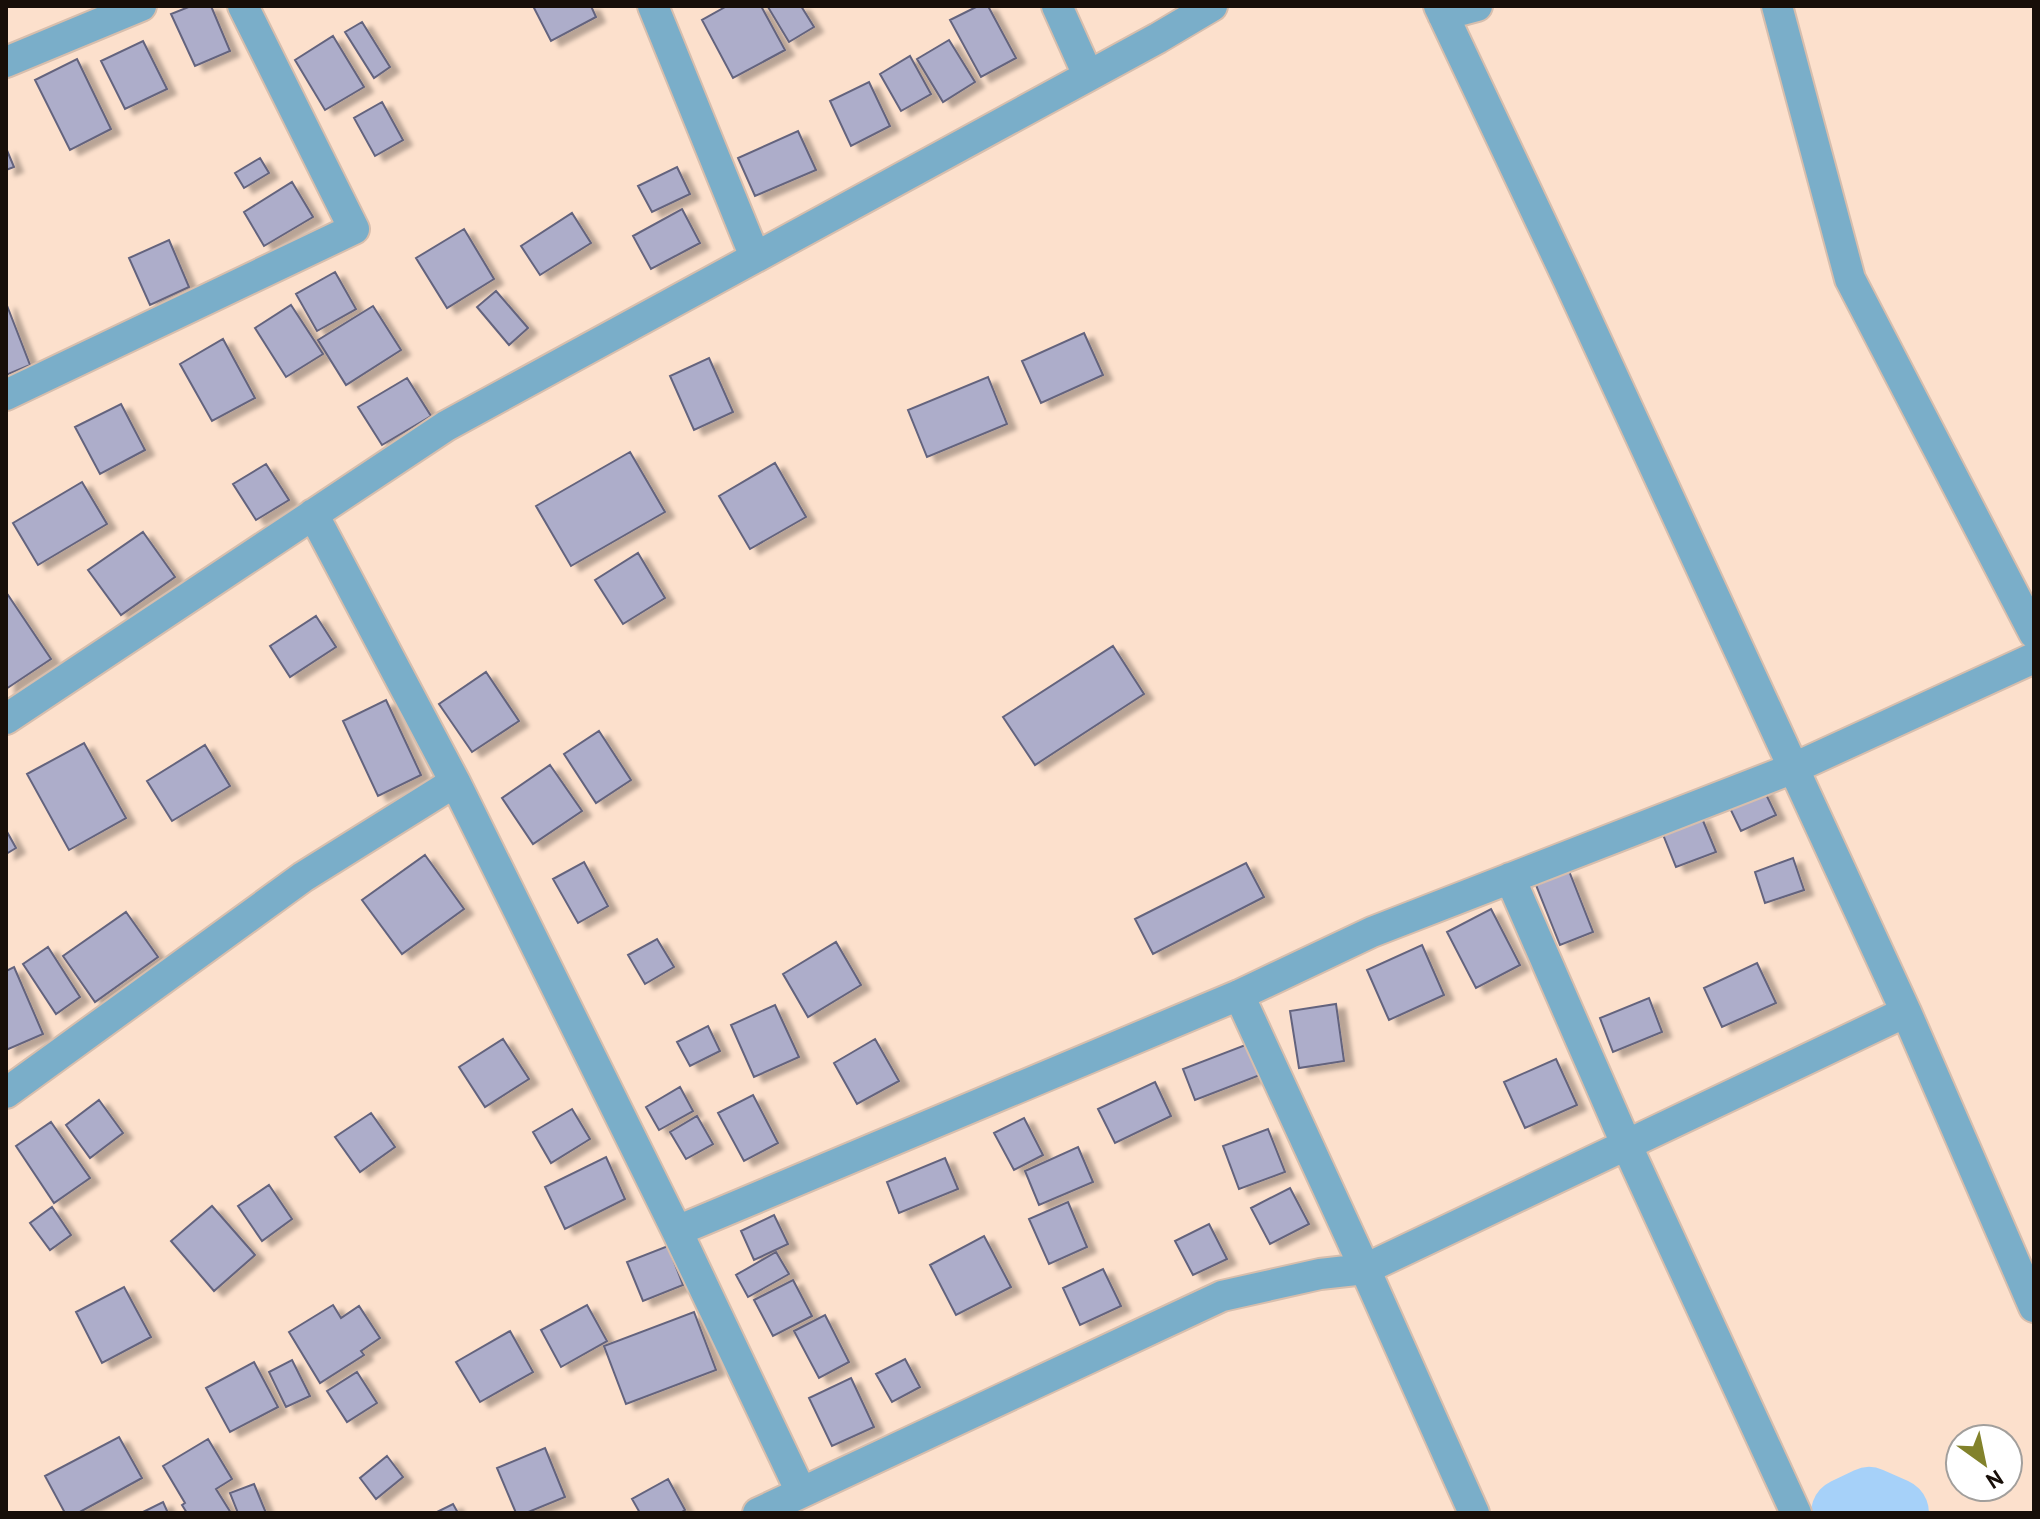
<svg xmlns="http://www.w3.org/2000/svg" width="2040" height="1519" font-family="'PT Sans',sans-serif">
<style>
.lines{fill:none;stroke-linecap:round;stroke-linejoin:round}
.river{stroke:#a6d1f9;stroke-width:70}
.building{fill:#adadca;stroke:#64647e;stroke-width:2;filter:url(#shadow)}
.street-casing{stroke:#d7bead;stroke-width:34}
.street{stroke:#7aaec9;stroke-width:30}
</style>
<defs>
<filter id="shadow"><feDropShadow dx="9" dy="5" stdDeviation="2" flood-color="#0004"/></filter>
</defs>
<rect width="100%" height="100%" fill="#fce0cc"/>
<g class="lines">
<path class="river" d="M1846,1513L1869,1502L1894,1513"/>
</g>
<path class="building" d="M191,6H211L230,51L195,66L171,14Z
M533,6H591L596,17L551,41Z
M727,6H761L785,50L733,78L702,20Z
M801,6L814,27L789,42L768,7Z
M978,6H988L1016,58L981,77L950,20Z
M362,22L390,67L374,78L345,32Z
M333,36L364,87L325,110L295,60Z
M949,40L975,82L943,102L917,59Z
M143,41L167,89L125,109L101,61Z
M910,56L931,94L901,111L880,74Z
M77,59L111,129L70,150L35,80Z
M869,82L890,126L851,146L830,101Z
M382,102L403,140L375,156L354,118Z
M798,131L816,170L755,196L738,158Z
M6,148L14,167L6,170Z
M260,158L269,173L244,188L235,173Z
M677,167L690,194L652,212L638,186Z
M292,182L313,217L264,246L244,212Z
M682,209L700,243L651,269L633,236Z
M572,213L591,243L540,275L521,246Z
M464,229L494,279L447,308L416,258Z
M169,240L189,287L150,305L129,258Z
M335,272L356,309L317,331L296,294Z
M496,291L528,328L509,345L477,307Z
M6,303L30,365L6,375Z
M291,305L323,354L286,377L255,328Z
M373,306L401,350L346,385L318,340Z
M1084,333L1103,375L1041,403L1022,361Z
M223,339L255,398L212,421L180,364Z
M709,358L733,412L694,430L670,376Z
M988,377L1007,424L927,457L908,410Z
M407,378L431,416L382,445L358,407Z
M121,404L145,450L100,474L75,427Z
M630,452L665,512L571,566L536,506Z
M775,463L806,517L750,549L719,496Z
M266,464L289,500L256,520L233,484Z
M82,482L107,524L38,565L13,523Z
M143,532L175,577L121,615L88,570Z
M638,553L665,598L623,624L595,580Z
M8,595L51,659L6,689V597Z
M316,616L336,647L290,677L270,646Z
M1113,646L1144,694L1035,765L1003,717Z
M486,672L519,721L472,752L439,704Z
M386,700L421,775L378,796L343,721Z
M599,731L631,780L596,803L564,754Z
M84,743L126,818L69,850L27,774Z
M205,745L230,786L172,821L147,781Z
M550,765L582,811L533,844L502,798Z
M1762,786L1776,815L1741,831L1727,802Z
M1701,816L1716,852L1676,867L1662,832Z
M6,830L16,848L6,854Z
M425,855L464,909L402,954L362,900Z
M1793,858L1804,890L1765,903L1755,872Z
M584,862L608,906L578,923L553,879Z
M1246,863L1264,897L1153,954L1135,919Z
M1569,871L1593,932L1560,945L1536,885Z
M1491,909L1520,965L1476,988L1447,932Z
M126,912L158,957L95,1002L63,956Z
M657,939L674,967L645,984L628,955Z
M836,942L861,985L808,1017L783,974Z
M1422,945L1444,995L1389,1020L1367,970Z
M48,947L80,997L56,1014L23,964Z
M1757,963L1776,1003L1722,1027L1704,988Z
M14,967L43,1034L6,1050V971Z
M1649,998L1662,1032L1613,1052L1600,1018Z
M1336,1004L1344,1061L1299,1068L1290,1011Z
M775,1005L799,1057L754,1077L731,1025Z
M708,1026L720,1051L690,1066L677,1042Z
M503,1039L529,1079L485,1107L459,1067Z
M875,1039L899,1081L857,1104L834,1063Z
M1248,1044L1260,1075L1195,1100L1183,1069Z
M1556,1059L1577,1105L1525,1128L1504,1082Z
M1155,1082L1171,1116L1115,1143L1098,1109Z
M680,1087L693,1111L659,1130L646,1107Z
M753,1095L778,1143L744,1161L718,1113Z
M99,1100L123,1133L90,1158L66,1125Z
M572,1109L590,1139L551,1163L533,1132Z
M371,1113L395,1147L360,1172L335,1137Z
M697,1116L713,1144L686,1159L670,1132Z
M1024,1118L1043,1155L1014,1170L994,1133Z
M51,1122L90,1178L54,1203L16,1146Z
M1268,1129L1285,1172L1239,1189L1223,1146Z
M1078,1147L1093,1182L1039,1205L1025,1171Z
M606,1157L625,1199L565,1229L545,1187Z
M945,1158L958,1189L899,1213L887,1182Z
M269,1185L292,1219L262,1241L238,1206Z
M1290,1188L1309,1224L1270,1244L1251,1208Z
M1068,1202L1087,1247L1049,1264L1029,1219Z
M212,1206L255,1255L214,1291L171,1241Z
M52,1207L71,1235L50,1250L30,1223Z
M774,1215L788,1244L754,1260L741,1231Z
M1209,1224L1227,1259L1193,1275L1175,1241Z
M984,1236L1011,1287L956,1315L930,1265Z
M668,1246L683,1285L643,1301L627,1262Z
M776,1252L789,1274L748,1297L736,1275Z
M1103,1269L1121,1306L1080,1325L1063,1288Z
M793,1280L812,1316L773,1336L754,1300Z
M124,1287L151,1337L102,1363L76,1312Z
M333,1305L341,1318L359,1306L380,1338L361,1351L364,1355L320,1383L289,1332Z
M587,1305L607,1341L561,1367L541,1330Z
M694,1312L716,1370L626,1404L604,1346Z
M825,1315L849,1362L819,1378L794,1331Z
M510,1331L533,1372L480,1402L456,1362Z
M905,1359L920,1387L892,1402L876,1374Z
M292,1360L310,1396L286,1407L269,1372Z
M254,1362L278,1407L230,1432L206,1388Z
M357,1372L377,1403L347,1422L327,1391Z
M851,1378L874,1427L832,1446L809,1398Z
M119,1437L142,1478L78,1513H65L45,1476Z
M208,1439L232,1479L216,1489L231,1513H187L182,1505L185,1503L163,1466Z
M545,1448L565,1497L526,1513H516L497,1468Z
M387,1456L403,1477L376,1499L360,1478Z
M668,1479L685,1510L680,1513H640L632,1499Z
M254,1484L266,1513H238L230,1493Z
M163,1502L168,1513H141Z
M453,1504L458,1513H435Z"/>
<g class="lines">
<defs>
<path id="street" d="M653,6L755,257
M1057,6L1088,75
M1439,6L1568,279L1906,1012L2034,1307
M1777,6L1850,279L2034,633
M1443,15L1477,6
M6,62L141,6
M6,395L354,229L243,6
M313,514L455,782L677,1231L801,1492
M6,719L446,426L1158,38L1212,6
M1510,878L1627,1146L1796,1513
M1239,995L1365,1269L1474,1513
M6,1093L303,877L455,782
M677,1231L1239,995L1372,932L1794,768L2034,658
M758,1513L1222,1296L1320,1274L1365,1269L1906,1012"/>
</defs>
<use href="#street" class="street-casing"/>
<use href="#street" class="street"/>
</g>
<rect width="2040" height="1519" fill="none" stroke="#170e08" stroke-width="16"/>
<g transform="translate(1984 1463) rotate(147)"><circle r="38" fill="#ffffff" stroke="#a29f9c" stroke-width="2"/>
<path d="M0-6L14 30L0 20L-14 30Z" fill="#82822b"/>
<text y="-12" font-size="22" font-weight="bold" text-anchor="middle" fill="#170e08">N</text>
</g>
</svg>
